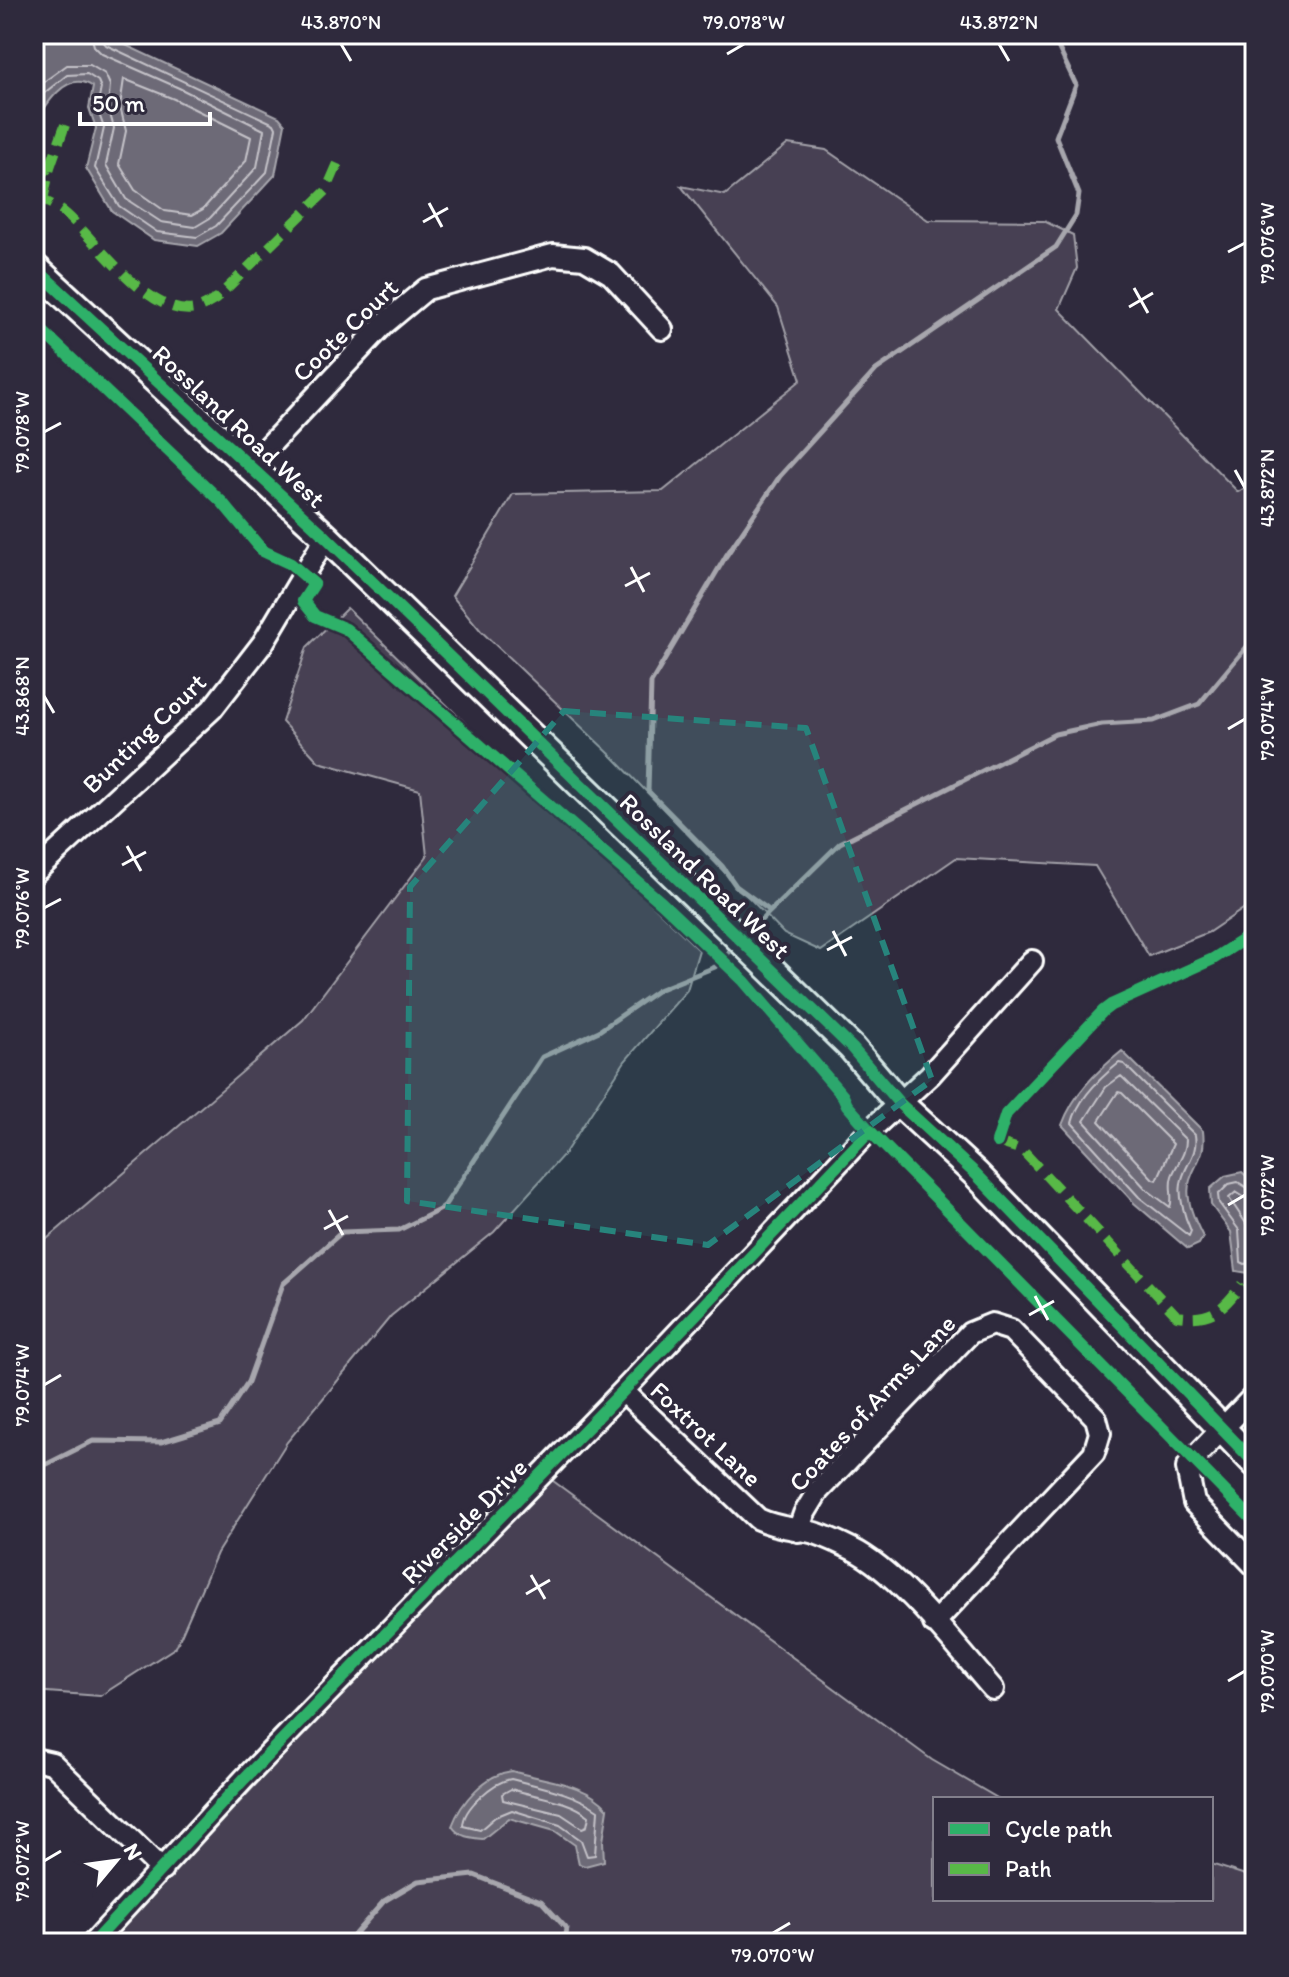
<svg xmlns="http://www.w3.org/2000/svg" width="1289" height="1977" font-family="Itim,sans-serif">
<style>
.green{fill:#464152;stroke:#a2a0a8;stroke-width:2}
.water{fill:#6d6a77;stroke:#a7a6ad;stroke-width:2}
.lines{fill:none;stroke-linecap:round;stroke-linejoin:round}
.shore{stroke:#c5c3c9;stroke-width:2}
.stream{stroke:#a7a6ad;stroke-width:5}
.minor-casing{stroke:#fff;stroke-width:26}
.major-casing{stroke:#fff;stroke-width:32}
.minor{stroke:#2f2a3d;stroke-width:20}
.major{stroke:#2f2a3d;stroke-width:26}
.quiet{stroke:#58b947;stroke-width:10;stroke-dasharray:20 10;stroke-linecap:butt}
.cycleway-casing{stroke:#2f2a3d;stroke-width:17}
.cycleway{stroke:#2db169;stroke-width:12}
.marked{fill:#27847c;fill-opacity:0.2;stroke:#27847c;stroke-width:6;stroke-dasharray:16 10;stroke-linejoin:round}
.ticks{fill:none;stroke:#fff;stroke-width:3}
.labels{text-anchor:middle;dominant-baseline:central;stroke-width:8;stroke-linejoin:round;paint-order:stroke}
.street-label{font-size:26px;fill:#fff;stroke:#2f2a3d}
.neatline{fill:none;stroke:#fff;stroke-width:3}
.ticks-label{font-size:20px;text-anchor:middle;fill:#fff}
</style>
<rect width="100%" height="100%" fill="#2f2a3d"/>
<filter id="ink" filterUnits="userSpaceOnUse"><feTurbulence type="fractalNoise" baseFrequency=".0125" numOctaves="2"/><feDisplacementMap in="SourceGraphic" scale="16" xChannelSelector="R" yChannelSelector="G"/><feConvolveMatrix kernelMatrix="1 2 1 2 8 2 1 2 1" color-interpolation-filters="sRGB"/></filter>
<g filter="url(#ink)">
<path class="green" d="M788,144L826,150L928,220L1044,221L1073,235L1077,268L1059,309L1238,492L1255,483V901L1209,932L1149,956L1095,866L956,858L821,951L784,934L614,758L481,631L452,596L513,494L663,491L801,380L778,307L681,186L725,195Z
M347,608L699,950L687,990L625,1061L565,1153L494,1232L391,1316L287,1442L217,1553L176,1647L100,1696L34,1691V1250L303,1020L427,856L420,790L319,762L282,722L307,647Z
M545,1475L932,1760L999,1799H935V1899H1211V1864L1255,1878V1943H108Z"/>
<path class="water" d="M34,34H102L279,117L285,124L275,175L221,233L198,246L154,240L112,211L86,168L96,128L89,108L93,87C67,68 45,106 34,125Z
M1122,1051L1203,1131C1206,1156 1197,1159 1190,1180C1184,1198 1195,1221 1203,1237L1199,1244L1188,1249L1134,1203L1062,1125C1074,1093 1096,1072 1122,1051Z
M1242,1172L1255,1184V1266L1248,1273L1236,1271L1231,1232L1211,1205L1210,1189L1225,1176Z
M512,1771C544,1781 585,1782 608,1809L603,1841L604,1861L585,1866L579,1864L575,1845L555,1831L509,1818L483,1839C471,1838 459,1837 452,1826C461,1802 485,1774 512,1771Z"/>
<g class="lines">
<path class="shore" d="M124,79L174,99L251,137L246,161L203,209L192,215L165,211L135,190L119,164L126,131L120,106Z
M34,89L67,65H90L105,74L110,85L108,107L114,128L106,165L126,199L161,222L195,227L210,218L257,167L264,130L179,88L102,54L94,46L91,34
M34,109L43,94L67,75L87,74L98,81L101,88L97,108L104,128L95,168L119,206L157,232L197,237L216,226L267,172L276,128L274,124L106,45L102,40L101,34
M1119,1063L1124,1064L1195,1135C1198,1154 1187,1162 1182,1179C1177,1194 1185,1218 1191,1231L1189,1236L1139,1197L1072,1123C1078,1099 1100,1078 1119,1063Z
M1121,1076L1186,1140C1186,1155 1177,1163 1172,1176C1168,1186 1174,1198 1170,1207L1146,1189L1084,1121L1106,1087Z
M1118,1092L1122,1093L1173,1144L1157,1180L1153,1179L1099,1121Z
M1255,1190L1249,1189L1238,1182L1229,1184L1218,1195L1219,1203L1239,1230L1241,1262L1245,1264L1255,1261
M1255,1200L1247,1199L1236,1192L1229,1198L1247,1225L1250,1248L1255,1251
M511,1779C541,1787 572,1792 598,1810L595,1855L587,1856L581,1840L560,1825L512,1810L495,1817L480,1830L463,1826C463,1808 493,1782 511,1779Z
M511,1789C536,1797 568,1799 589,1816L587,1826L582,1828L561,1814L503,1800L502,1794Z"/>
<path class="stream" d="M769,910L736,886L722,866L648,791L651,683L726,556L780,476L876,370L1056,247L1076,215L1079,194L1056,137L1076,85L1052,34
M748,933L840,843L1055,734L1102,724L1154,721L1199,704L1255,637
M34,1464H47L93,1441L161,1442L220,1424L248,1382L283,1284L342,1232L399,1230L443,1208L542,1057L599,1031L658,990L715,967L735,946
M347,1943L384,1901L418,1881L474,1875L541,1901L566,1928L564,1943"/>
<defs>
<path id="minor" d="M250,466L384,324L426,289L553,255L584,258L611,274L662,329
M34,873L212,709L263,643L326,537
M623,1391L758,1519C782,1530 796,1527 818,1534C829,1538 842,1544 852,1549C899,1572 957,1648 993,1689
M1255,1395L1192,1460L1187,1468L1194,1503L1255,1566
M798,1531L804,1514L818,1491L970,1333L992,1324L1011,1330L1096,1418L1100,1433L1094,1453L934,1623
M34,1759L52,1763L162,1870
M93,1943L244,1779L623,1391L865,1135L930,1075L1032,961"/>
<path id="major" d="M34,267L326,537L852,1048L899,1103L976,1174L1255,1463"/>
</defs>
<use href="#minor" class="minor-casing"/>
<use href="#major" class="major-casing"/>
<use href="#minor" class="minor"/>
<use href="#major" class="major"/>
<path class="quiet" d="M34,161L48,176
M34,195C44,201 57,206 66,214C96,240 153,323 199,308C205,306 210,302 216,299L326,191L339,161
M43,200L50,167L65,125
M997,1142L1022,1150L1177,1316C1211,1321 1223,1310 1242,1284"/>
<defs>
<path id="cycleway" d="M34,267L326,537L852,1048L899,1103L976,1174L1255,1463
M34,323L222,502L263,551L291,564L314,584L303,601L315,616L346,629L662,903L744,981L843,1096L847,1105L870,1131L1255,1522
M997,1142L1006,1114L1103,1011L1111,1005L1213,959L1255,932
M93,1943L244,1779L623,1391L870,1131"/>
</defs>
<use href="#cycleway" class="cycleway-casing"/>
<use href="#cycleway" class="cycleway"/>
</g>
</g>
<path class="marked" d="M564,711L806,728L932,1080L708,1245L407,1201L410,887Z"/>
<path class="ticks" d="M341,44L351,61M999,44L1009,61M727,54L744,44M429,203L442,227M423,222L448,208M1228,252L1245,243M1134,288L1148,313M1129,307L1153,293M44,432L61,423M1235,470L1245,488M631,567L644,592M625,586L650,573M44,696L54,713M1228,729L1245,719M127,846L141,871M122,865L146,852M44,908L61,899M833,931L846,956M827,950L852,937M1228,1205L1245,1195M329,1210L343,1235M324,1229L348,1216M1035,1296L1048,1320M1029,1315L1054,1301M44,1385L61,1375M531,1575L545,1599M526,1594L550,1580M1228,1681L1245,1671M44,1861L61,1851M773,1933L790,1923"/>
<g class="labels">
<g class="street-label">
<text transform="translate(345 330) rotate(-44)">Coote Court</text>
<text transform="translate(239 426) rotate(43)">Rossland Road West</text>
<text transform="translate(144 733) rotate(-44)">Bunting Court</text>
<text transform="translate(705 876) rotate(44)">Rossland Road West</text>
<text transform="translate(872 1403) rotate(-47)">Coates of Arms Lane</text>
<text transform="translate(706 1434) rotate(43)">Foxtrot Lane</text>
<text transform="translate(464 1521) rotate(-45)">Riverside Drive</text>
</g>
</g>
<rect width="1289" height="1977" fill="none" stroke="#2f2a3d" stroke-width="88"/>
<rect x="933" y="1797" width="280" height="104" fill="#2f2a3d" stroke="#827f8b" stroke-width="2"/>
<rect x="949" y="1823" width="40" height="12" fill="#2db169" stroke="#827f8b" stroke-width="2"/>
<text x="1005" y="1837" font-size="24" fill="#ffffff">Cycle path</text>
<rect x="949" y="1863" width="40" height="12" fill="#58b947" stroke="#827f8b" stroke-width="2"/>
<text x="1005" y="1877" font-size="24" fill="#ffffff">Path</text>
<g transform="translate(116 1861) rotate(61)" stroke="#2f2a3d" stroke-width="6" paint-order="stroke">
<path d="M0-6L14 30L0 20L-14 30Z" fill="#ffffff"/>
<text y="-12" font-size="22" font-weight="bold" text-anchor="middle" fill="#ffffff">N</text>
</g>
<path d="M80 112v12h130v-12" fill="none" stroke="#ffffff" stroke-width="4"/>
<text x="92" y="112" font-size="24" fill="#ffffff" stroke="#2f2a3d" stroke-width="6" paint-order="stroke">50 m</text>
<rect x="44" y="44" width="1201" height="1889" class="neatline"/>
<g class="ticks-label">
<text x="341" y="29">43.870°N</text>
<text x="744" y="29">79.078°W</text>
<text x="999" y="29">43.872°N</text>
<text transform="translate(1267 243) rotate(-90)" y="7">79.076°W</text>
<text transform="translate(22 432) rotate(-90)" y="7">79.078°W</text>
<text transform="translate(1267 488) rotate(-90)" y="7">43.872°N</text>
<text transform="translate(22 696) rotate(-90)" y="7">43.868°N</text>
<text transform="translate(1267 719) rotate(-90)" y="7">79.074°W</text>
<text transform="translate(22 908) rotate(-90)" y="7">79.076°W</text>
<text transform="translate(1267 1195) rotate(-90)" y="7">79.072°W</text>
<text transform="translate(22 1385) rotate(-90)" y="7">79.074°W</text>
<text transform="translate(1267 1671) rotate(-90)" y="7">79.070°W</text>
<text transform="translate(22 1861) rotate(-90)" y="7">79.072°W</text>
<text x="773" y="1962">79.070°W</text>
</g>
</svg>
